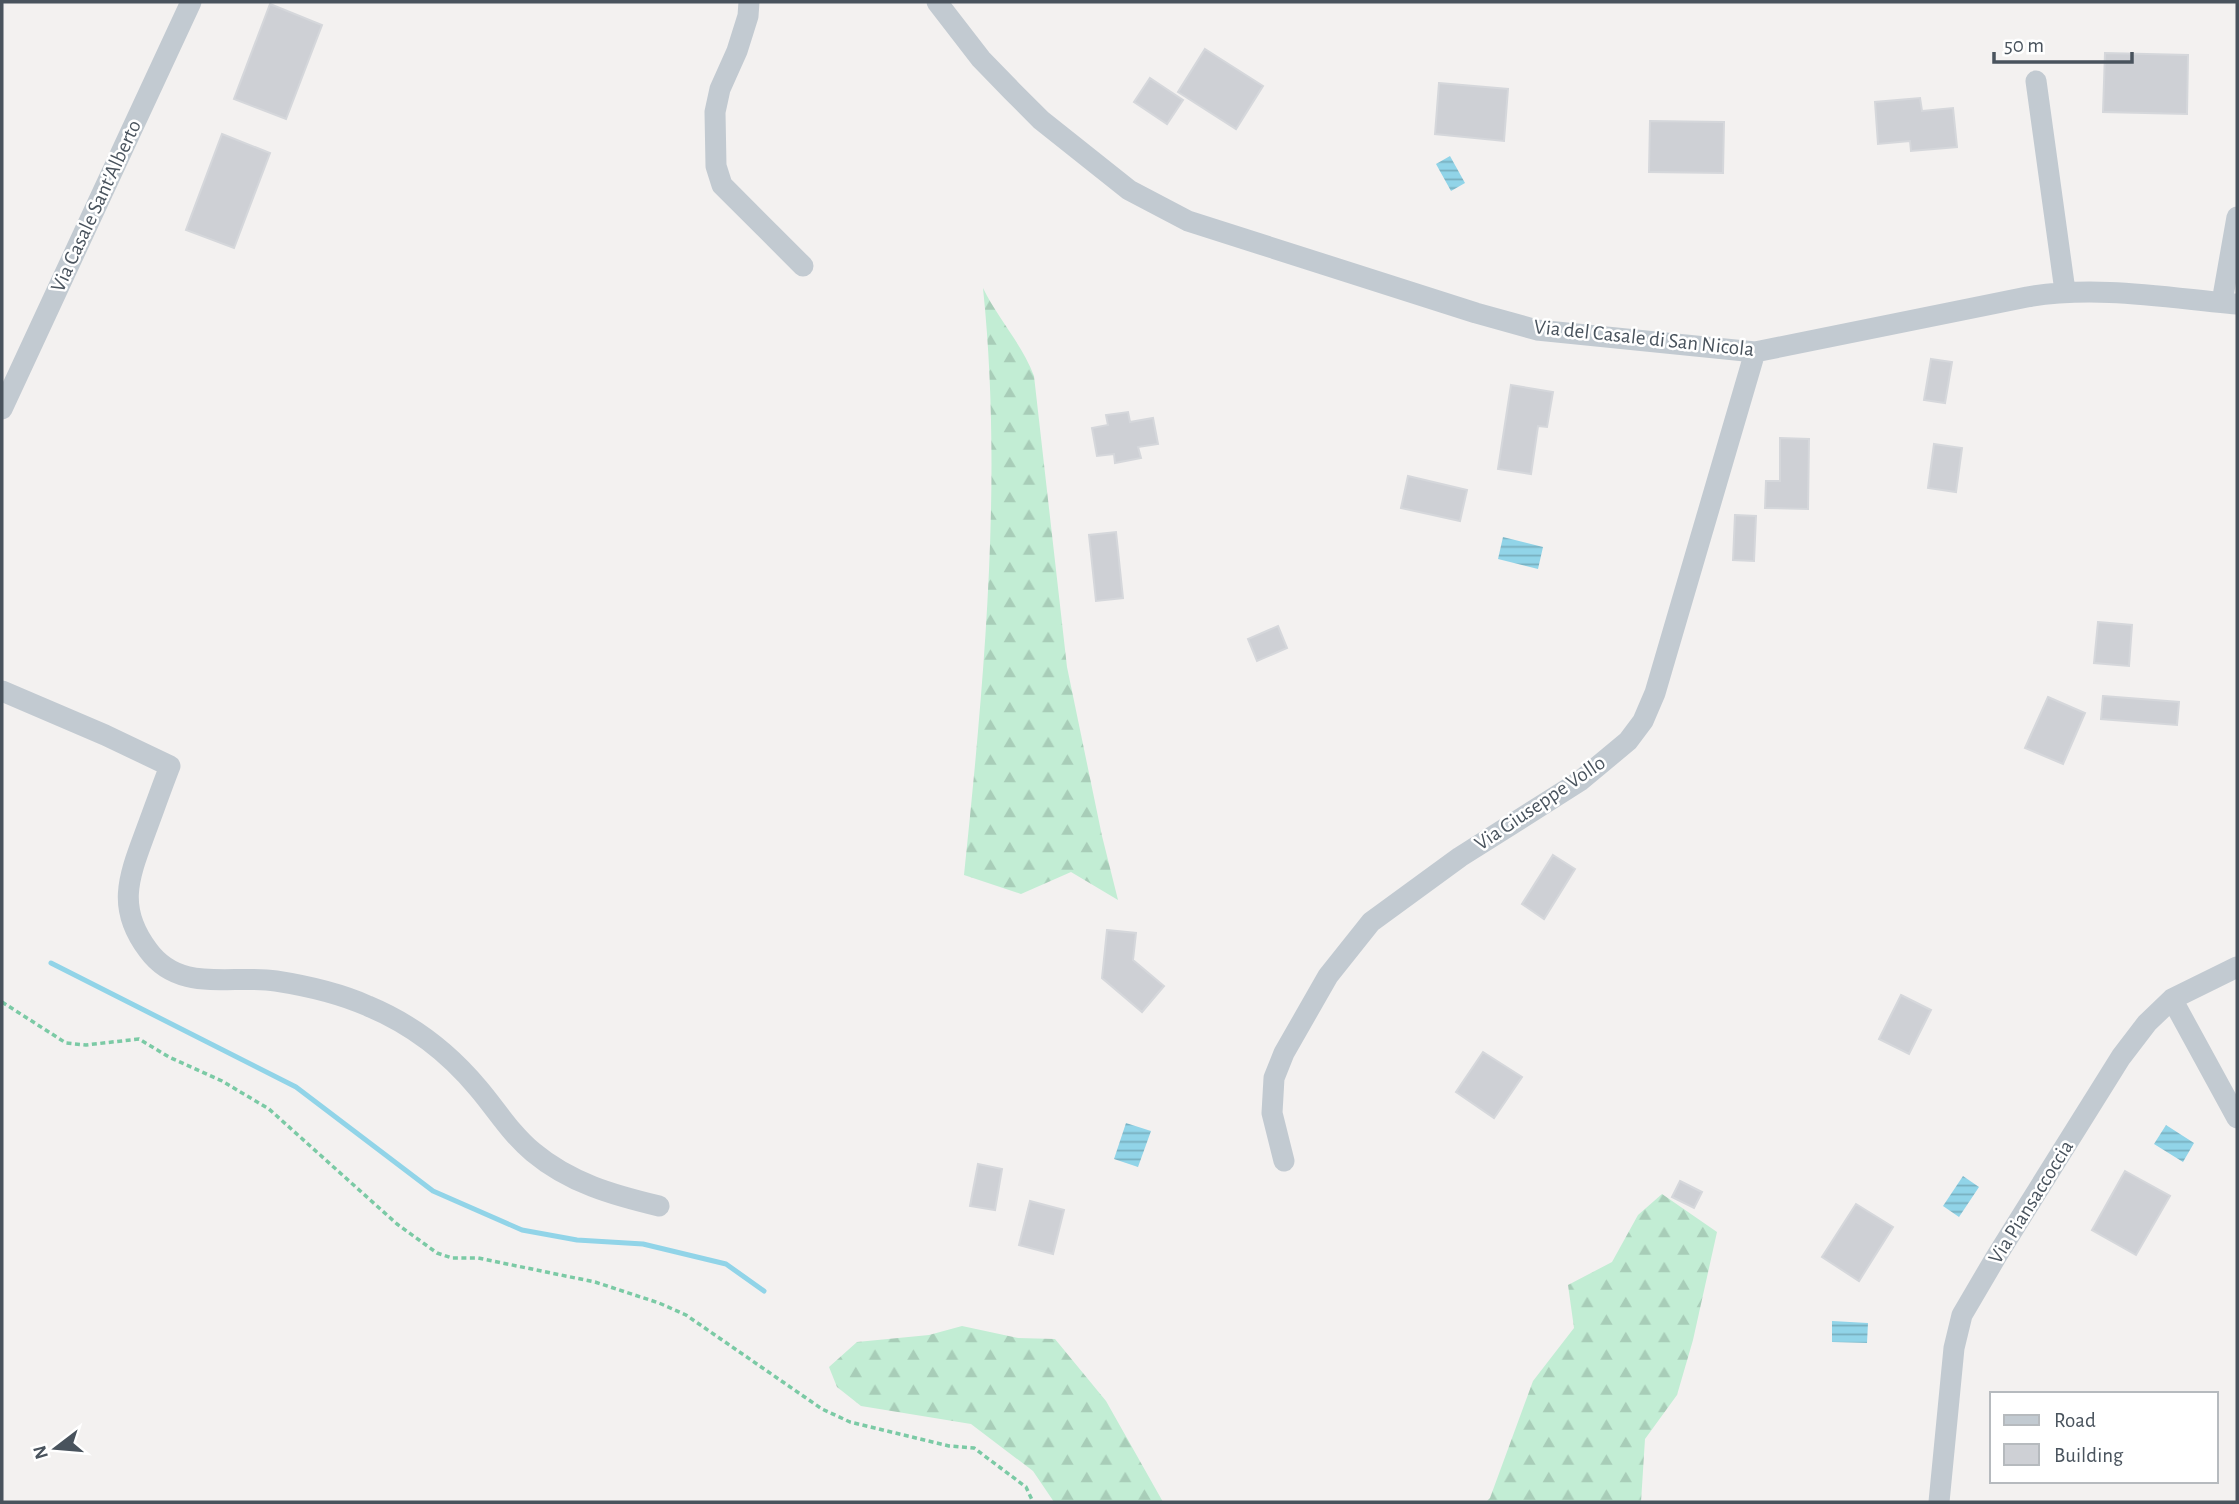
<svg xmlns="http://www.w3.org/2000/svg" width="2239" height="1504" font-family="'Alegreya Sans',sans-serif">
<style>
.forest{fill:url(#forest-firs)}
.water{fill:url(#water-rules)}
.lines{fill:none;stroke-linecap:round;stroke-linejoin:round}
.stream{stroke:#91d4e8;stroke-width:5}
.building{fill:#ced0d5;stroke:#d5d7db;stroke-width:2}
.path{stroke:#7bcaa5;stroke-width:3.5;stroke-dasharray:5 3.5;stroke-linecap:butt}
.minor{stroke:#c2cad1;stroke-width:21}
.labels{text-anchor:middle;dominant-baseline:central;stroke-width:5;stroke-linejoin:round;paint-order:stroke}
.street-label{font-size:21px;fill:#49535d;stroke:#fff}
</style>
<defs>
<pattern id="forest-firs" width="22" height="20" patternUnits="userSpaceOnUse" patternTransform="scale(1.75)"><rect width="22" height="20" fill="#c2edd4"/><path d="M5 1l3.5 6h-7zM16 11l3.5 6h-7z" fill="#a8cdb8"/></pattern>
<pattern id="water-rules" width="6" height="5" patternUnits="userSpaceOnUse" patternTransform="scale(1.75)"><rect width="6" height="5" fill="#91d4e8"/><path d="M0 2.5h6" fill="none" stroke="#78afbf"/></pattern>
</defs>
<rect width="100%" height="100%" fill="#f3f1f0"/>
<path class="forest" d="M983,288C998,319 1022,344 1034,376L1067,667L1102,836L1118,900L1071,872L1021,894L964,875C984,683 1003,480 983,288Z
M1662,1194L1717,1232L1693,1340L1677,1395L1645,1439L1641,1502H1486L1490,1498L1533,1381L1574,1328L1568,1285L1612,1262L1638,1215Z
M962,1326L1018,1338L1055,1339L1106,1401L1163,1502H1054L1033,1471L971,1424L861,1406L837,1387L829,1367L857,1342L929,1335Z"/>
<path class="water" d="M1450,156L1465,183L1451,191L1436,164Z
M1503,537L1543,547L1538,569L1498,559Z
M1126,1123L1151,1131L1138,1167L1114,1159Z
M2166,1125L2194,1143L2183,1162L2154,1144Z
M1963,1176L1979,1187L1959,1217L1943,1206Z
M1832,1321L1868,1323L1867,1343L1832,1342Z"/>
<g class="lines">
<path class="stream" d="M51,963L296,1087L433,1191L522,1230L577,1240L643,1244L726,1264L764,1291"/>
</g>
<path class="building" d="M270,4L322,25L286,119L234,99Z
M1205,49L1263,86L1236,129L1178,92Z
M2105,53L2188,55L2187,114L2103,112Z
M1150,78L1183,100L1167,124L1134,102Z
M1439,83L1508,89L1504,141L1435,134Z
M1920,98L1922,111L1953,108L1957,147L1911,151L1910,141L1878,144L1875,102Z
M1650,121L1724,122L1723,173L1649,172Z
M222,134L270,153L234,248L186,230Z
M1931,359L1952,362L1945,403L1924,400Z
M1511,385L1553,392L1547,427L1538,426L1531,474L1498,469Z
M1128,412L1130,422L1153,418L1158,444L1138,447L1141,458L1115,463L1114,454L1097,456L1092,428L1108,425L1106,415Z
M1780,438L1809,439L1808,509L1765,508L1766,481H1780Z
M1934,444L1962,448L1956,492L1928,488Z
M1408,476L1467,490L1460,521L1401,508Z
M1735,515L1756,516L1754,561L1733,560Z
M1116,532L1123,598L1096,601L1089,535Z
M2098,622L2132,625L2129,666L2094,663Z
M1278,626L1287,648L1257,661L1248,639Z
M2103,696L2179,702L2177,725L2101,719Z
M2048,697L2085,713L2063,764L2025,748Z
M1553,855L1575,869L1544,919L1522,904Z
M1107,930L1136,933L1133,960L1164,986L1142,1012L1102,978Z
M1901,995L1931,1010L1909,1054L1879,1039Z
M1483,1052L1522,1077L1494,1118L1456,1092Z
M978,1164L1002,1169L995,1210L970,1206Z
M2125,1171L2170,1196L2136,1255L2092,1230Z
M1680,1181L1702,1192L1694,1208L1672,1197Z
M1030,1201L1064,1210L1053,1254L1019,1245Z
M1856,1204L1893,1227L1859,1281L1822,1257Z"/>
<g class="lines">
<path class="path" d="M2,1002L66,1043L86,1045L139,1039L169,1057L222,1081L269,1109L397,1224L437,1253L452,1258H478L595,1282L659,1303L686,1315L822,1409L850,1422L949,1446L974,1448L1026,1487L1033,1502"/>
<path class="minor" d="M749,2L748,16L737,51L720,89L715,112L716,166L722,185L803,266
M937,2L981,59L1012,91L1041,120L1129,190L1188,221L1476,313L1537,330L1755,352L2027,297C2097,285 2168,298 2237,304
M2036,81L2065,291
M2222,302L2237,217
M2,409L191,2
M2,691L105,735L170,766C161,789 153,812 144,836C128,879 117,909 148,950C180,994 231,974 276,981C308,986 339,993 368,1006C411,1024 448,1052 478,1088C496,1109 511,1134 533,1152C570,1183 613,1195 659,1206
M2172,999L2237,1118
M1284,1161L1272,1113L1274,1078L1284,1053L1328,976L1371,922L1460,857L1580,781L1628,741L1643,721L1655,693L1755,352
M1939,1502L1954,1348L1962,1315L1996,1257L2121,1057L2147,1023L2172,999L2237,967"/>
</g>
<g class="labels">
<g class="street-label">
<text transform="translate(96 206) rotate(-65)">Via Casale Sant'Alberto</text>
<text transform="translate(1644 338) rotate(6)">Via del Casale di San Nicola</text>
<text transform="translate(1540 803) rotate(-34)">Via Giuseppe Vollo</text>
<text transform="translate(2031 1202) rotate(-58)">Via Piansaccoccia</text>
</g>
</g>
<rect width="2239" height="1504" fill="none" stroke="#49535d" stroke-width="7"/>
<rect x="1990" y="1392" width="228" height="91" fill="#ffffff" stroke="#b6babe" stroke-width="2"/>
<rect x="2004" y="1415" width="35" height="10" fill="#c2cad1" stroke="#b6babe" stroke-width="2"/>
<text x="2054" y="1427" font-size="21" fill="#49535d">Road</text>
<rect x="2004" y="1444" width="35" height="21" fill="#ced0d5" stroke="#b6babe" stroke-width="2"/>
<text x="2054" y="1462" font-size="21" fill="#49535d">Building</text>
<g transform="translate(56 1448) rotate(254)" stroke="#ffffff" stroke-width="5" paint-order="stroke">
<path d="M0-5L12 26L0 18L-12 26Z" fill="#49535d"/>
<text y="-10" font-size="19" font-weight="bold" text-anchor="middle" fill="#49535d">N</text>
</g>
<path d="M1994 52v10h138v-10" fill="none" stroke="#49535d" stroke-width="3.5"/>
<text x="2004" y="52" font-size="21" fill="#49535d" stroke="#ffffff" stroke-width="5" paint-order="stroke">50 m</text>
</svg>
